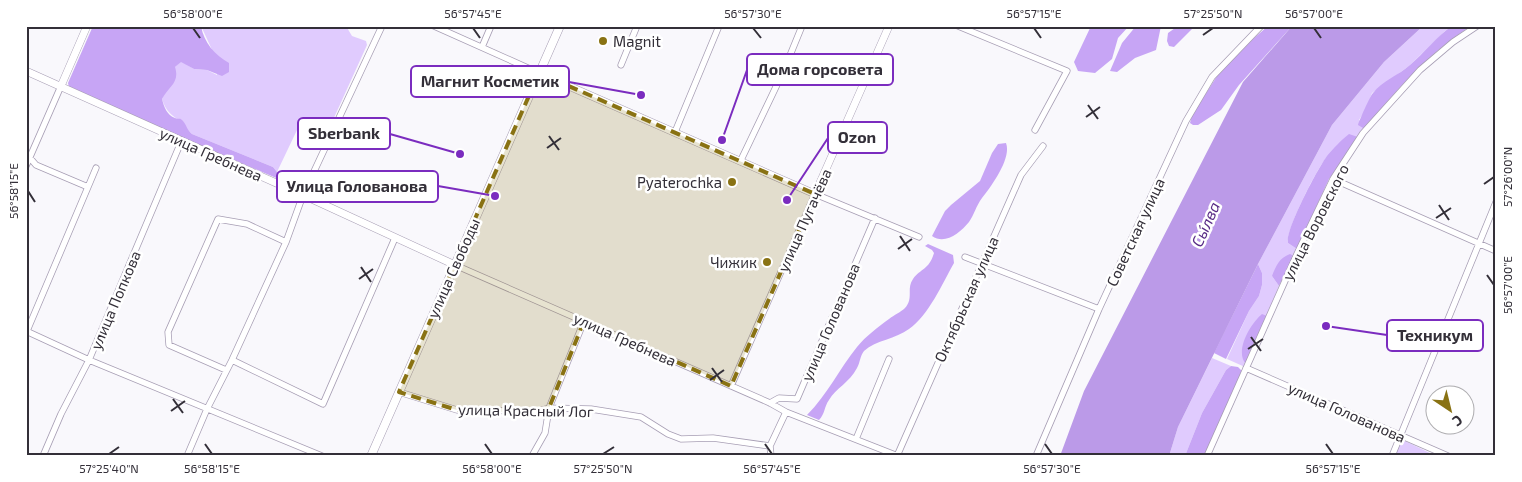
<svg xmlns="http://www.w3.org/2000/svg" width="1522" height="482" font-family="'Exo 2',sans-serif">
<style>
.green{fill:#e0cbfe}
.forest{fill:#c7a5f5}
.water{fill:#bb9ae8}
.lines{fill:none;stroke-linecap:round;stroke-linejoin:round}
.minor-casing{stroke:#a79eb4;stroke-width:7}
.tertiary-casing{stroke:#a79eb4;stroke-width:8}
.secondary-casing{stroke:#a79eb4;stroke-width:9}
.minor{stroke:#fff;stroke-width:5.5}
.tertiary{stroke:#fff;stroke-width:7}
.secondary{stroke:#fff;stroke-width:8}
.marked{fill:#897213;fill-opacity:0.2;stroke:#897213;stroke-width:4;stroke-dasharray:10 6;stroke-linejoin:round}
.ticks{fill:none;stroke:#332f38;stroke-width:2}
.poi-dot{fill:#897213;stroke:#fff;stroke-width:2}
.labels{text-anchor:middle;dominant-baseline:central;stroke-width:5;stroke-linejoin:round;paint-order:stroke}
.poi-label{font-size:15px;fill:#332f38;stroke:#fff;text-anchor:end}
.street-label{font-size:15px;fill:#332f38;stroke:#fff}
.water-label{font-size:16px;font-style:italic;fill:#5a2d87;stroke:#fff}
.leader{fill:none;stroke:#7b2cbf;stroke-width:2}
.callout-dot{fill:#7b2cbf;stroke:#fff;stroke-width:2}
.callout{fill:#fff;stroke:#7b2cbf;stroke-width:2}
.callout-label{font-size:16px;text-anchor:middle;font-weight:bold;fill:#332f38}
.neatline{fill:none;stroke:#332f38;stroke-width:2}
.ticks-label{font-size:12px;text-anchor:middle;fill:#332f38}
</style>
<rect width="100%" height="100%" fill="#f9f8fc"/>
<path class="green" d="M201,26H346L352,36L366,41L367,45L323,142L297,130L277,172L273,167L192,134L186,129L184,123C172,116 166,112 162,99L175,67L181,61L194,69L207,70L217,75L218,57L213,52Z
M1423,26H1452L1445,31L1409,66L1372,93L1366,109L1359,120L1367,126C1354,142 1343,144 1328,156C1318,165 1285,232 1288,243L1297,249L1294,256L1272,276L1279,286L1245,367L1227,359L1249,311L1259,296L1262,285V273L1258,264L1332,125L1384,62Z
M1212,358L1231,366L1226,370L1202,413L1185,456H1169L1178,427Z
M1401,439L1436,456H1395Z"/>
<path class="forest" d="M93,26H201C204,43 215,55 229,63V72L222,76L207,70L194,69L181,62L175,67C180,83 169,86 162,99C164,107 167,115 175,118C181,120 179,117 183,121C187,126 187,130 192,134L273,167L277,172L288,177L287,179L281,180L149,124L69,87L68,83Z
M1091,26H1129L1118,38L1112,59L1095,73L1078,71L1074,62Z
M1136,26H1161L1156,50L1135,58L1117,72L1110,71L1122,43Z
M1178,26H1195L1174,47L1169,46L1167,41L1168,33Z
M1268,26H1292L1239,85L1221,110L1198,125H1193L1190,123L1192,115L1219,73L1239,51Z
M1452,26H1471C1430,52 1398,88 1367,126L1363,128L1358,125C1359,121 1370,96 1373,93C1382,81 1399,75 1410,65C1424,53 1436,37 1452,26Z
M1349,134L1358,137L1329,179L1297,249L1288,243C1285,230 1318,168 1327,156C1333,149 1341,140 1349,134Z
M1006,143C1012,158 991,187 982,198C976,206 974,215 969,222C960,233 945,245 932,236L945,211L951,205L980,181L992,153L998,144Z
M928,244L953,255L954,263C942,284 929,315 909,329C896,339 876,340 864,351C860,356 860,363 857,368C849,383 836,388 829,400C824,407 825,414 819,420L807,415C828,394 839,369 857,347C866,336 878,327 889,319C894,315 901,312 905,308C914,298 906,289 913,279C921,268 929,270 934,253L932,250L925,246Z
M1290,254L1294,256L1279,286L1272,276C1276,266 1279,258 1290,254Z
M1258,264L1262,273V285L1259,296L1249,311L1226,359L1214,353Z
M1262,314L1267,316L1246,364C1234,351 1251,323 1262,314Z
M1231,366L1238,367L1242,371L1206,456H1185L1202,413L1226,370Z"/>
<path class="water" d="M1292,26H1423L1384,62L1332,125L1258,264L1178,427L1169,456H1060L1084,391L1243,82Z"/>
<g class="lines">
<defs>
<path id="minor" d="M434,26L539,73
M958,26L1067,71L1035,130
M482,47L491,26
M621,65L637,26
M675,132L719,26
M741,160L784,70L802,26
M26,166L61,86
M1333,179L1496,251
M88,187L96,168
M965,257L1099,309
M455,265L770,403L786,412L898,456
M26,331L89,360L322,456
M27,331L88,187L36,165L30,158
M232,360L323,404L395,238
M1246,368L1448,456
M226,370L169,345L168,332L218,219L247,224L286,242
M731,386L815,194L919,237
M399,392L457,410H494L531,413L549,408L591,409L641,417L668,434L681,439L713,438L770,446
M770,403L779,398L797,399L875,218
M856,439L889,359
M43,456L61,414L89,360L181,142
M187,456L207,409L232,360L286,242L303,195L382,26
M532,456L545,433L549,408L584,321
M771,456L770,446L786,412
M897,456L1021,175L1043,146
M1036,456L1099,309L1186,121L1212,77L1261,26
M1207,456L1297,254L1333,179L1363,133L1420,70L1453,42L1477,26
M1392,456L1496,202"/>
<path id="tertiary" d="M26,71L303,195L455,265
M539,73L815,194L889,26
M61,86L87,26"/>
<path id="secondary" d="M371,456L560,26"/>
</defs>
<use href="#minor" class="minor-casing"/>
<use href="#tertiary" class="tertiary-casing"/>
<use href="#secondary" class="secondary-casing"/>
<use href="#minor" class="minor"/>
<use href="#tertiary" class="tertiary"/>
<use href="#secondary" class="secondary"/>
</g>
<path class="marked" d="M539,73L815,194L731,386L584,321L549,408L531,413L457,410L399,392Z"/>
<path class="ticks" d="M193,28L200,38M473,28L480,38M753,28L761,38M1034,28L1041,38M1314,28L1321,38M1203,35L1213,28M1088,105L1098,119M1086,117L1100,107M549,136L559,150M547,148L561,138M1484,184L1494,177M28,191L35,202M1439,205L1449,220M1436,218L1451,208M900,236L910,251M898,249L912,239M361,267L371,282M1487,275L1494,285M359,279L373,269M1251,337L1261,351M1248,349L1263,339M712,368L722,382M710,380L724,370M173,399L183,413M171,411L185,401M205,444L212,454M485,444L492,454M765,444L772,454M1045,444L1052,454M1326,444L1333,454M109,454L119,447M603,454L614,447"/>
<g class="poi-dot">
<circle cx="603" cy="41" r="5"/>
<circle cx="732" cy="182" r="5"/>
<circle cx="767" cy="262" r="5"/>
</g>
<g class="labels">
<g class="poi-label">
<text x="613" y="41" text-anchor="start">Magnit</text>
<text x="722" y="182">Pyaterochka</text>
<text x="757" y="262">Чижик</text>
</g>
<g class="street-label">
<text transform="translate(211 154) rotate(24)">улица Гребнева</text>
<text transform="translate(804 220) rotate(-66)">улица Пугачёва</text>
<text transform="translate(1315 222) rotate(-63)">улица Воровского</text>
<text transform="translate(1135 232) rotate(-65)">Советская улица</text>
<text transform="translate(453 268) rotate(-66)">улица Свободы</text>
<text transform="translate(966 299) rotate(-66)">Октябрьская улица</text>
<text transform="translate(115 300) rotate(-67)">улица Попкова</text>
<text transform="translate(830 322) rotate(-67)">улица Голованова</text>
<text transform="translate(625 339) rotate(24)">улица Гребнева</text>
<text transform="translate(526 410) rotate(1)">улица Красный Лог</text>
<text transform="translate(1347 412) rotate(24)">улица Голованова</text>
</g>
<g class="water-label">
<text transform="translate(1205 224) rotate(-66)">Сы́лва</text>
</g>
</g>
<path class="leader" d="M722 140L747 70M641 95L569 82M460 154L390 134M787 200L828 138M495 196L438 186M1326 326L1387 335"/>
<g class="callout-dot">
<circle cx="722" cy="140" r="5"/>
<circle cx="641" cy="95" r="5"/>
<circle cx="460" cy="154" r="5"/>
<circle cx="787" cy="200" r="5"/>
<circle cx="495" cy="196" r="5"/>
<circle cx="1326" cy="326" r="5"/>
</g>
<g class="callout">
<rect x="747" y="54" width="146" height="31" rx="5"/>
<rect x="411" y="66" width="158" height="31" rx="5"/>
<rect x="298" y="118" width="92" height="31" rx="5"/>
<rect x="828" y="122" width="59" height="31" rx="5"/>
<rect x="277" y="171" width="161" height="31" rx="5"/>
<rect x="1387" y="320" width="96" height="31" rx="5"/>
</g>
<g class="callout-label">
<text x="820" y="75">Дома горсовета</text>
<text x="490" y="87">Магнит Косметик</text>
<text x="344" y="139">Sberbank</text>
<text x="857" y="143">Ozon</text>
<text x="357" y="192">Улица Голованова</text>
<text x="1435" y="341">Техникум</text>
</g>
<rect width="1522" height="482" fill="none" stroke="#ffffff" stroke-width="55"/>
<g transform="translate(1450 410) rotate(145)"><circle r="24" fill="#ffffff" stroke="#adacaf"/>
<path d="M0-4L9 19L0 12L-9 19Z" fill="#897213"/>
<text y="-8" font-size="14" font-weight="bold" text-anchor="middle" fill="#332f38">С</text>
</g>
<rect x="28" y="28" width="1466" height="426" class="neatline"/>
<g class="ticks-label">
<text x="193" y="18">56°58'00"E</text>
<text x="473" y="18">56°57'45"E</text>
<text x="753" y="18">56°57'30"E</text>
<text x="1034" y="18">56°57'15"E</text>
<text x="1213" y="18">57°25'50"N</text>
<text x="1314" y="18">56°57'00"E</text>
<text transform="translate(1508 177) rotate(-90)" y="4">57°26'00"N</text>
<text transform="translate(14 191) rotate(-90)" y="4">56°58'15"E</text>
<text transform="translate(1508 285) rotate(-90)" y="4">56°57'00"E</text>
<text x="109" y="473">57°25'40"N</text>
<text x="212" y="473">56°58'15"E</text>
<text x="492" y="473">56°58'00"E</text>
<text x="603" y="473">57°25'50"N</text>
<text x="772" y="473">56°57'45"E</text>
<text x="1052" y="473">56°57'30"E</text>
<text x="1333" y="473">56°57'15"E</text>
</g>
</svg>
